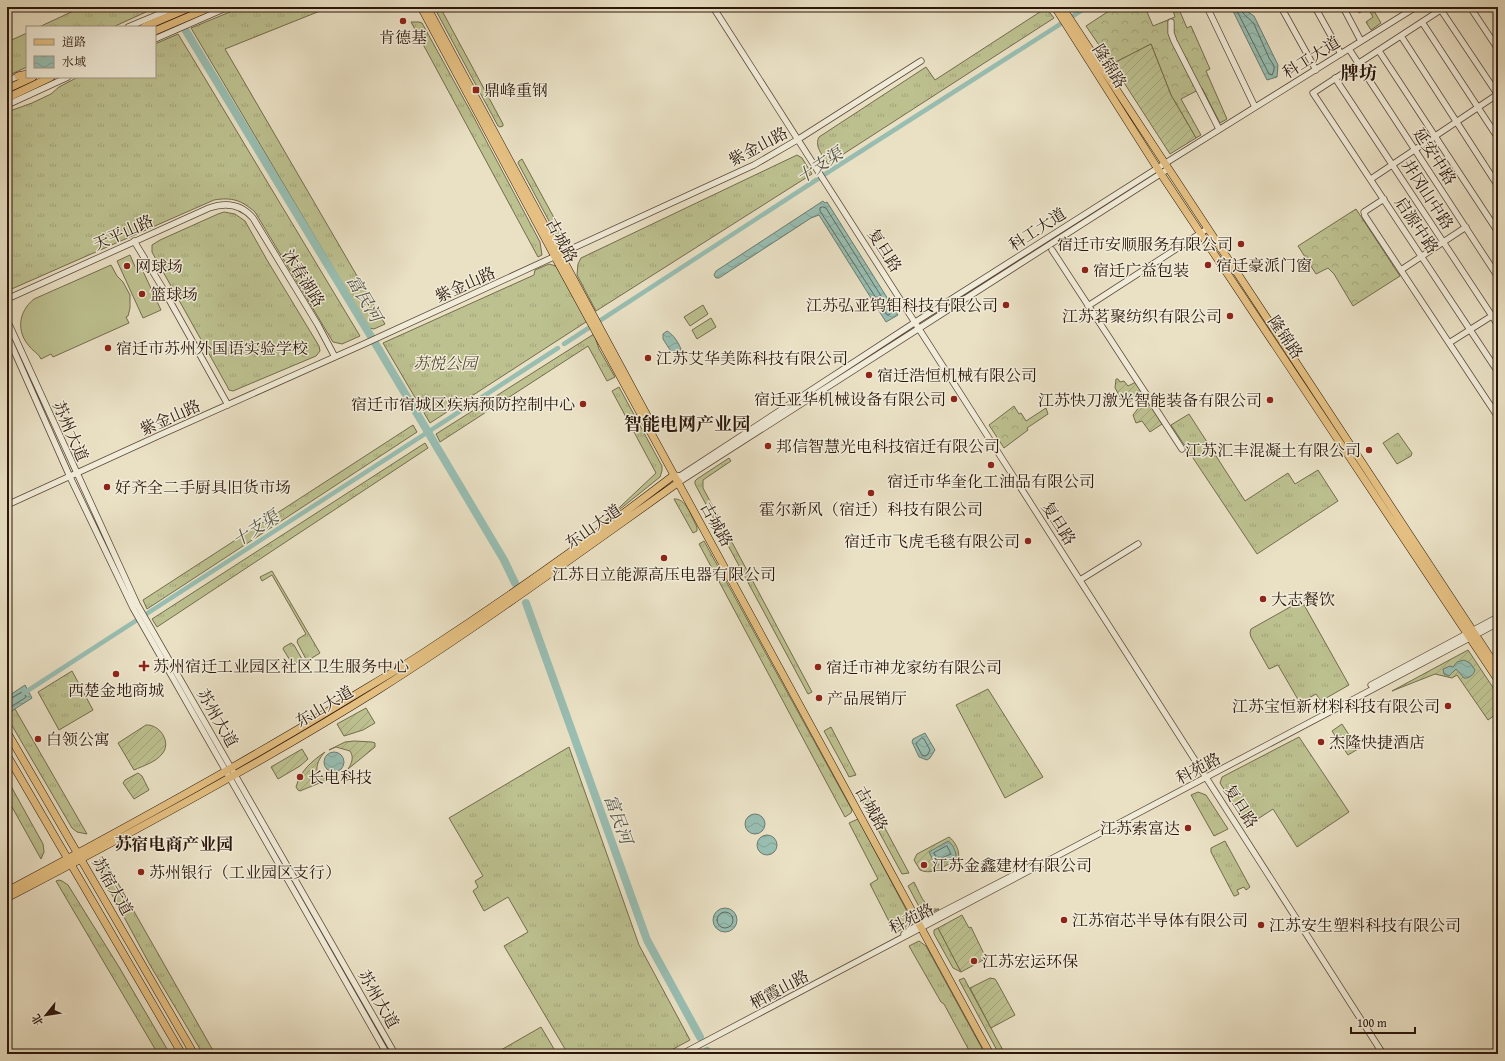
<svg xmlns="http://www.w3.org/2000/svg" width="1505" height="1061" font-family="'Gentium Book Plus','Noto Serif SC',serif">
<style>
.grass{fill:url(#grass-tufts);stroke:#746c4d}
.forest{fill:url(#forest-crowns);stroke:#746c4d}
.garden{fill:url(#garden-furrows);stroke:#746c4d}
.pitch{fill:#bdc190;stroke:#746c4d}
.water{fill:url(#water-waves);stroke:#6c7b6f}
.lines{fill:none;stroke-linecap:round;stroke-linejoin:round}
.shore{stroke:#626a5e;stroke-width:1}
.canal{stroke:#98beb2;stroke-width:4.5}
.river{stroke:#98beb2;stroke-width:8}
.minor-casing{stroke:#5b4939;stroke-width:7}
.major-casing{stroke:#2b160a;stroke-width:8}
.minor{stroke:#f1ecd9;stroke-width:5.5}
.major{stroke:#e5c082;stroke-width:7}
.poi-dot{fill:#8f2418;stroke:#f1ecd9;stroke-width:1.5}
.labels{text-anchor:middle;dominant-baseline:central;stroke-width:3;stroke-linejoin:round;paint-order:stroke}
.poi-label{font-size:16px;fill:#2b160a;stroke:#f1ecd9;text-anchor:start}
.street-label{font-size:16px;fill:#2b160a;stroke:#f1ecd9}
.park-label{font-size:16px;font-style:italic;fill:#574932;stroke:#f1ecd9}
.water-label{font-size:17px;font-style:italic;fill:#515145;stroke:#f1ecd9}
.neighbourhood-label{font-size:17px;font-weight:bold;fill:#2b160a;stroke:#f1ecd9}
.quarter-label{font-size:18px;font-weight:bold;fill:#2b160a;stroke:#f1ecd9}
</style>
<defs>
<pattern id="grass-tufts" width="24" height="20" patternUnits="userSpaceOnUse"><rect width="24" height="20" fill="#bdc190"/><path d="M3 7l-1-3M5 7V3M7 7l1-3M15 17l-1-3M17 17v-4M19 17l1-3" fill="none" stroke="#a3a57b"/></pattern>
<pattern id="forest-crowns" width="20" height="18" patternUnits="userSpaceOnUse"><rect width="20" height="18" fill="#bdc190"/><path d="M2 6a3 3 0 1 1 6 0M12 15a3 3 0 1 1 6 0" fill="none" stroke="#a3a57b"/></pattern>
<pattern id="garden-furrows" width="10" height="10" patternUnits="userSpaceOnUse"><rect width="10" height="10" fill="#bdc190"/><path d="M-1 1l2-2M0 10L10 0M9 11l2-2" fill="none" stroke="#a3a57b"/></pattern>
<pattern id="water-waves" width="16" height="10" patternUnits="userSpaceOnUse"><rect width="16" height="10" fill="#98beb2"/><path d="M0 5q4-4 8 0t8 0" fill="none" stroke="#83a398"/></pattern>
</defs>
<rect width="100%" height="100%" fill="#eae1c5"/>
<filter id="stains"><feTurbulence type="fractalNoise" baseFrequency=".005" numOctaves="4"/><feColorMatrix values="0 0 0 0 .2 0 0 0 0 .09 0 0 0 0 .02 0 0 0 .5 -.17"/></filter>
<radialGradient id="worn" r=".72"><stop offset=".6" stop-color="#630" stop-opacity="0"/><stop offset="1" stop-color="#630" stop-opacity=".3"/></radialGradient>
<path class="grass" d="M82,7H157L113,27H39Z
M242,7H330L225,49L385,324L374,329L369,328L191,28Z
M434,7H440L503,124V126L500,127L498,126Z
M1046,8L1054,18L828,164C823,155 814,147 819,137L926,67L935,80Z
M411,22H419L422,23L472,114L540,242L542,255L538,257Z
M27,33V67L7,76V42Z
M178,34L195,62L360,336L342,344L333,342L255,212C241,200 232,197 214,200L7,291V112L32,103L51,94L59,87L78,77H155V44Z
M797,155L802,158L812,174L596,311L577,275L578,264L581,258Z
M522,159L564,236H557L518,163L519,161Z
M224,212L235,214L245,221L267,260L319,346L320,351L316,356L233,391L229,390L227,386L152,252V245L160,240L218,214Z
M549,264L556,266L589,320L430,423L383,343L534,275L535,270Z
M594,334L599,349L615,377L607,381L588,346L440,442L436,434Z
M619,387L662,466V471L660,477L604,522L656,473L612,391Z
M1189,414L1245,501L1288,473L1295,484L1318,470L1338,501L1257,554L1171,425Z
M413,425L417,432L147,609L143,600Z
M1398,433L1412,453L1411,456L1397,464L1383,443Z
M425,443L428,448L157,627L152,619Z
M729,458L731,461L703,480V488L812,692L808,694L695,484V481L697,479Z
M674,499C686,498 691,516 696,525L697,528V531L693,533Z
M704,541L852,810L851,813L845,817L699,544Z
M272,571L320,653L307,661L297,642L298,639L306,634L272,575L262,581L260,577Z
M1299,602L1303,603L1349,685L1321,701L1316,694L1300,703L1278,665L1269,669L1251,637L1250,633L1251,629Z
M291,643L294,645L302,659L293,665L283,649L284,647Z
M72,671L93,710L59,730L38,692Z
M988,689L1043,777L1005,798L956,705Z
M15,709L87,834L77,832L72,828L7,717V714Z
M1342,724L1358,749L1348,755L1332,731Z
M831,727L856,775L849,777L847,773L824,731Z
M1299,737L1349,812L1297,847L1273,809L1247,826L1220,783L1222,777Z
M569,747L639,945L690,1040L664,1054H568L504,946L528,932L508,897L484,911L473,891L478,887L475,881L483,876L449,818Z
M7,779L43,844L44,852L41,859L7,798Z
M865,791L909,873L902,874L859,795Z
M1198,792L1206,795L1228,829L1214,836L1191,795Z
M858,819L911,919V924L895,933L870,884L878,879L849,823Z
M1225,841L1250,887L1246,890L1244,887L1237,890L1239,894L1235,896H1234L1211,852V848Z
M102,855L215,1054H203L150,965L98,869V861Z
M59,880L62,881L68,885L119,967L170,1054H158L56,881Z
M914,882C920,893 925,911 939,909L926,915L923,914L908,886Z
M938,928L961,972L953,968L934,934V930Z
M919,941L926,946L985,1054H971L944,1004L941,1002L909,946Z
M964,978L1005,1054H999L959,980Z
M541,1027L557,1054H494Z"/>
<path class="forest" d="M1115,7H1145L1153,26L1175,17L1172,7H1178L1187,28L1191,26L1210,69L1206,71L1227,119L1220,123L1202,88L1181,99L1201,135L1196,138L1171,95L1151,44L1112,64L1086,26Z
M1356,7H1381L1374,11L1381,23L1371,30L1366,22L1373,17L1368,8L1359,13Z
M1356,209L1400,276L1353,306L1334,274L1328,268L1316,274L1298,246Z
M1014,406L1019,414L1021,413L1026,421L1046,408L1048,414L1027,428L1028,430L1004,448L989,425Z"/>
<path class="garden" d="M1151,44L1171,95L1196,138L1170,154L1112,64Z
M1116,379H1118L1120,382L1124,381L1128,386L1136,382L1162,424L1150,432L1142,421L1136,423L1133,415L1140,406L1134,399L1125,405L1115,388Z
M1468,650L1498,695V713L1488,720L1457,675L1452,678L1435,674L1392,691Z
M366,708L375,723L363,730L344,736L337,724Z
M146,725C160,724 172,743 162,754C156,762 143,766 134,770L118,743Z
M354,741L372,742L375,743V747L348,769C352,763 354,757 350,751L336,747L329,750L345,742Z
M302,749L308,759L300,766L278,779L271,767Z
M325,752C313,764 313,783 334,777L300,791L298,790L296,787C300,771 312,761 325,752Z
M138,773L142,776L149,790L134,799L123,783L125,780Z
M949,837C954,840 961,852 958,858C947,865 933,876 920,870L914,860L917,854Z
M962,915L969,928L971,927L985,956L983,960L961,972L938,928Z
M990,978L995,979L997,982L1015,1015L991,1028L970,988Z"/>
<path class="pitch" d="M130,255L137,271L142,269L161,310L143,318L117,261Z
M111,265L117,276L123,282L130,295V308L128,316L126,317L129,323L53,357L51,354L41,359C38,353 34,352 30,347C16,332 18,312 34,299Z
M703,305L708,314L690,326L684,317Z
M711,318L716,327L697,339L692,330Z"/>
<path class="water" d="M1231,7H1244L1247,11L1254,16L1278,65L1277,77L1267,80Z
M823,201L825,203L827,202L898,315L886,322L819,215L811,218L719,278H716L714,275L716,271Z
M667,331C674,335 678,342 681,349L677,354H674L672,353L663,339V334Z
M1464,660L1470,663L1475,670C1474,675 1468,679 1464,678L1456,669L1449,676L1444,674L1443,669L1450,666L1453,667L1457,662Z
M25,685L32,698L7,714V697Z
M925,733L935,750L930,758L927,760L919,757L912,742L913,739Z
M324 762a10 10 0 1 1 20 0a10 10 0 1 1-20 0Z
M745 824a10 10 0 1 1 20 0a10 10 0 1 1-20 0Z
M757 845a10 10 0 1 1 20 0a10 10 0 1 1-20 0Z
M948,841C952,843 956,851 956,856L936,866L929,852Z
M713 920a12 12 0 1 1 24 0a12 12 0 1 1-24 0Z"/>
<g class="lines">
<path class="shore" d="M1235,7L1269,74L1272,75L1274,70V66L1269,58L1254,24C1250,18 1241,15 1241,7
M823,207L826,208L891,312L889,315H887L820,211V208Z
M7,700L10,699L22,692L26,696L25,698L7,709
M922,738L924,739L930,750L928,754L925,756L922,755L916,744Z
M947,846L951,854L937,860L934,853Z
M717 920a8 8 0 1 1 16 0a8 8 0 1 1-16 0Z"/>
<path class="canal" d="M564,344L830,171L1087,7
M24,693L558,348"/>
<path class="river" d="M186,31L378,348L504,560L515,583
M526,603L647,940L700,1037
M707,1051L709,1054"/>
<defs>
<path id="minor" d="M713,7L1383,1054
M1207,7L1255,107
M1281,7L1316,70
M1315,7L1341,54
M1343,7L1361,41
M1439,7L1498,95
M1445,7L1313,93L1498,372
M1470,7L1498,49
M1171,22V33L1174,41L1219,129
M1422,22L1498,138
M128,27L176,7
M1401,36L1498,186
M155,39L228,7
M1349,49L1498,277
M1379,51L1498,232
M1335,78L1498,325
M7,81L21,75
M7,105L68,77
M1371,179L1498,94
M1384,199L1364,212L1365,216L1498,417
M134,241L162,287L228,405
M1052,250L1182,449
M1401,270L1466,227
M7,299L209,208C226,202 241,204 253,218L318,325L335,357
M1088,306L1207,229
M7,320L137,604L395,1054
M7,335L70,477L133,608L387,1054
M1449,343L1498,312
M674,475L680,476L917,321L1164,164L1416,7
M679,482L1168,169
M7,505L160,435L364,344L754,165L797,140L921,61
M1080,580L1138,544
M1371,685L1498,617
M904,934L919,924L1037,863
M682,1054L1498,623"/>
<path id="major" d="M421,7L555,257L990,1054
M427,7L650,421
M1055,7L1163,177L1498,680
M1062,7L1498,669
M144,27L191,7
M155,31L211,7
M18,76L27,74
M7,89L33,77
M7,98L51,77
M7,732L194,1054
M7,755L182,1054
M7,891C118,832 228,772 335,707C364,689 394,672 423,653C509,597 593,537 674,475
M7,898C132,833 258,765 378,690C481,625 579,553 679,482"/>
</defs>
<use href="#minor" class="minor-casing"/>
<use href="#major" class="major-casing"/>
<use href="#minor" class="minor"/>
<use href="#major" class="major"/>
</g>
<g class="poi-dot">
<circle cx="403" cy="21" r="4"/>
<rect x="472" y="86" width="8" height="8" rx="2"/>
<circle cx="1241" cy="244" r="4"/>
<circle cx="1208" cy="265" r="4"/>
<circle cx="127" cy="266" r="4"/>
<circle cx="1085" cy="270" r="4"/>
<circle cx="142" cy="294" r="4"/>
<circle cx="1006" cy="305" r="4"/>
<circle cx="1230" cy="316" r="4"/>
<circle cx="108" cy="348" r="4"/>
<circle cx="648" cy="358" r="4"/>
<circle cx="869" cy="375" r="4"/>
<circle cx="954" cy="399" r="4"/>
<circle cx="1270" cy="400" r="4"/>
<circle cx="583" cy="404" r="4"/>
<circle cx="768" cy="446" r="4"/>
<circle cx="1369" cy="450" r="4"/>
<circle cx="991" cy="465" r="4"/>
<circle cx="107" cy="487" r="4"/>
<circle cx="871" cy="493" r="4"/>
<circle cx="1028" cy="541" r="4"/>
<circle cx="664" cy="558" r="4"/>
<circle cx="1263" cy="599" r="4"/>
<path d="M142 660h4v4h4v4h-4v4h-4v-4h-4v-4h4z"/>
<circle cx="818" cy="667" r="4"/>
<circle cx="116" cy="674" r="4"/>
<circle cx="819" cy="698" r="4"/>
<circle cx="1448" cy="706" r="4"/>
<circle cx="38" cy="739" r="4"/>
<circle cx="1321" cy="742" r="4"/>
<circle cx="300" cy="777" r="4"/>
<circle cx="1188" cy="828" r="4"/>
<circle cx="924" cy="865" r="4"/>
<circle cx="141" cy="872" r="4"/>
<circle cx="1064" cy="920" r="4"/>
<circle cx="1261" cy="925" r="4"/>
<circle cx="974" cy="961" r="4"/>
</g>
<g class="labels">
<g class="poi-label">
<text x="403" y="37" text-anchor="middle">肯德基</text>
<text x="484" y="90">鼎峰重钢</text>
<text x="1233" y="244" text-anchor="end">宿迁市安顺服务有限公司</text>
<text x="1216" y="265">宿迁豪派门窗</text>
<text x="135" y="266">网球场</text>
<text x="1093" y="270">宿迁广益包装</text>
<text x="150" y="294">篮球场</text>
<text x="998" y="305" text-anchor="end">江苏弘亚钨钼科技有限公司</text>
<text x="1222" y="316" text-anchor="end">江苏茗聚纺织有限公司</text>
<text x="116" y="348">宿迁市苏州外国语实验学校</text>
<text x="656" y="358">江苏艾华美陈科技有限公司</text>
<text x="877" y="375">宿迁浩恒机械有限公司</text>
<text x="946" y="399" text-anchor="end">宿迁亚华机械设备有限公司</text>
<text x="1262" y="400" text-anchor="end">江苏快刀激光智能装备有限公司</text>
<text x="575" y="404" text-anchor="end">宿迁市宿城区疾病预防控制中心</text>
<text x="776" y="446">邦信智慧光电科技宿迁有限公司</text>
<text x="1361" y="450" text-anchor="end">江苏汇丰混凝土有限公司</text>
<text x="991" y="481" text-anchor="middle">宿迁市华奎化工油品有限公司</text>
<text x="115" y="487">好齐全二手厨具旧货市场</text>
<text x="871" y="509" text-anchor="middle">霍尔新风（宿迁）科技有限公司</text>
<text x="1020" y="541" text-anchor="end">宿迁市飞虎毛毯有限公司</text>
<text x="664" y="574" text-anchor="middle">江苏日立能源高压电器有限公司</text>
<text x="1271" y="599">大志餐饮</text>
<text x="153" y="666">苏州宿迁工业园区社区卫生服务中心</text>
<text x="826" y="667">宿迁市神龙家纺有限公司</text>
<text x="116" y="690" text-anchor="middle">西楚金地商城</text>
<text x="827" y="698">产品展销厅</text>
<text x="1440" y="706" text-anchor="end">江苏宝恒新材料科技有限公司</text>
<text x="46" y="739">白领公寓</text>
<text x="1329" y="742">杰隆快捷酒店</text>
<text x="308" y="777">长电科技</text>
<text x="1180" y="828" text-anchor="end">江苏索富达</text>
<text x="932" y="865">江苏金鑫建材有限公司</text>
<text x="149" y="872">苏州银行（工业园区支行）</text>
<text x="1072" y="920">江苏宿芯半导体有限公司</text>
<text x="1269" y="925">江苏安生塑料科技有限公司</text>
<text x="982" y="961">江苏宏运环保</text>
</g>
<g class="street-label">
<text transform="translate(1311 57) rotate(-32)">科工大道</text>
<text transform="translate(1110 66) rotate(58)">隆锦路</text>
<text transform="translate(758 146) rotate(-28)">紫金山路</text>
<text transform="translate(1435 156) rotate(57)">延安中路</text>
<text transform="translate(1428 194) rotate(57)">井冈山中路</text>
<text transform="translate(1417 225) rotate(56)">启源中路</text>
<text transform="translate(1037 229) rotate(-33)">科工大道</text>
<text transform="translate(123 232) rotate(-24)">天平山路</text>
<text transform="translate(562 240) rotate(62)">古城路</text>
<text transform="translate(885 250) rotate(57)">复旦路</text>
<text transform="translate(304 278) rotate(58)">沐春湖路</text>
<text transform="translate(465 284) rotate(-24)">紫金山路</text>
<text transform="translate(1286 337) rotate(56)">隆锦路</text>
<text transform="translate(170 417) rotate(-24)">紫金山路</text>
<text transform="translate(71 431) rotate(66)">苏州大道</text>
<text transform="translate(1059 523) rotate(57)">复旦路</text>
<text transform="translate(717 524) rotate(61)">古城路</text>
<text transform="translate(593 526) rotate(-35)">东山大道</text>
<text transform="translate(324 706) rotate(-31)">东山大道</text>
<text transform="translate(218 718) rotate(60)">苏州大道</text>
<text transform="translate(1198 768) rotate(-28)">科苑路</text>
<text transform="translate(1241 806) rotate(57)">复旦路</text>
<text transform="translate(872 808) rotate(61)">古城路</text>
<text transform="translate(113 886) rotate(60)">苏宿大道</text>
<text transform="translate(911 918) rotate(-26)">科苑路</text>
<text transform="translate(779 989) rotate(-28)">栖霞山路</text>
<text transform="translate(379 999) rotate(60)">苏州大道</text>
</g>
<g class="park-label">
<text x="445" y="363">苏悦公园</text>
</g>
<g class="water-label">
<text transform="translate(819 165) rotate(-33)">十支渠</text>
<text transform="translate(365 298) rotate(59)">富民河</text>
<text transform="translate(255 528) rotate(-33)">十支渠</text>
<text transform="translate(619 819) rotate(70)">富民河</text>
</g>
<g class="neighbourhood-label">
<text x="174" y="843">苏宿电商产业园</text>
</g>
<g class="quarter-label">
<text x="1359" y="72">牌坊</text>
<text x="687" y="423">智能电网产业园</text>
</g>
</g>
<rect width="1505" height="1061" fill="none" stroke="#eae1c5" stroke-width="24"/>
<rect x="8" y="8" width="1489" height="1045" fill="none" stroke="#2b160a" stroke-width="2"/>
<rect x="12" y="12" width="1481" height="1037" fill="none" stroke="#2b160a"/>
<rect x="26" y="26" width="130" height="52" fill="#f1ecd9" stroke="#a29686"/>
<rect x="34" y="39" width="20" height="6" fill="#e5c082" stroke="#a29686"/>
<text x="62" y="46" font-size="12" fill="#2b160a">道路</text>
<rect x="34" y="56" width="20" height="12" fill="url(#water-waves)" stroke="#a29686"/>
<text x="62" y="66" font-size="12" fill="#2b160a">水域</text>
<g transform="translate(46 1015) rotate(240)" stroke="#f1ecd9" stroke-width="3" paint-order="stroke">
<path d="M0-3L7 15L0 10L-7 15Z" fill="#2b160a"/>
<text y="-6" font-size="11" font-weight="bold" text-anchor="middle" fill="#2b160a">北</text>
</g>
<path d="M1351 1027v6h64v-6" fill="none" stroke="#2b160a" stroke-width="2"/>
<text x="1357" y="1027" font-size="12" fill="#2b160a" stroke="#f1ecd9" stroke-width="3" paint-order="stroke">100 m</text>
<rect width="100%" height="100%" filter="url(#stains)"/>
<rect width="100%" height="100%" fill="url(#worn)"/>
</svg>
